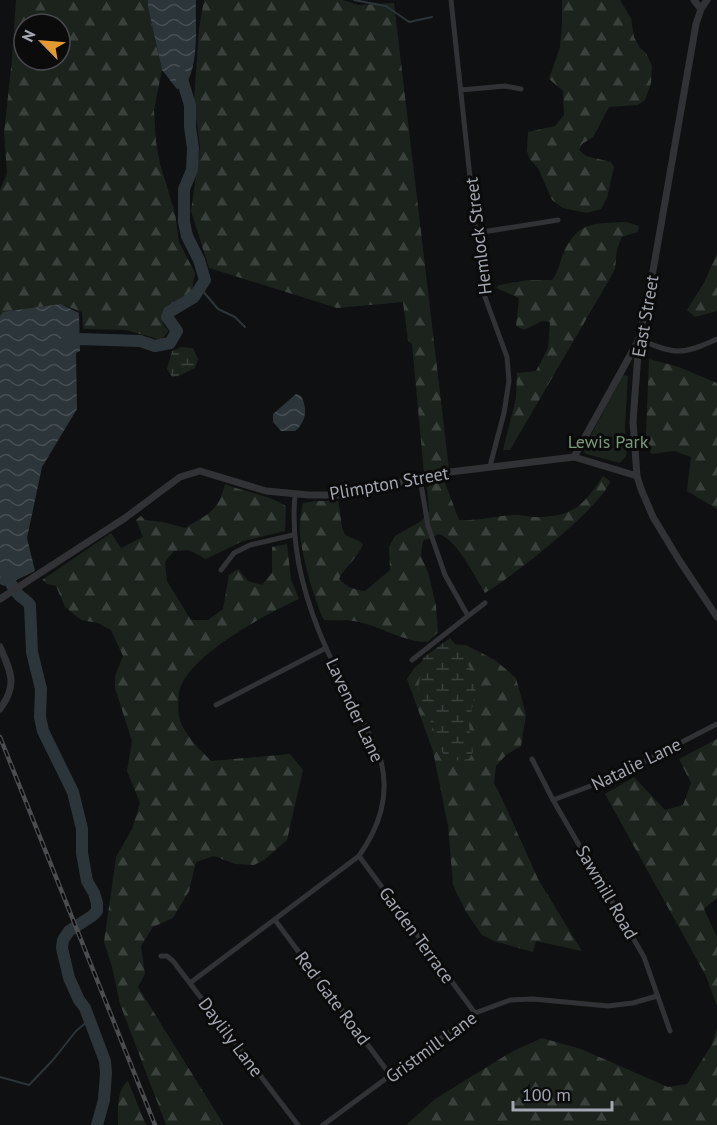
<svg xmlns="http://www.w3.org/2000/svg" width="717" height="1125" font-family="'PT Sans',sans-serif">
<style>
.green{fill:#1c231d}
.forest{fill:url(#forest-firs);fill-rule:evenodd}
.wetland{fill:url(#wetland-marsh)}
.water{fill:url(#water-waves)}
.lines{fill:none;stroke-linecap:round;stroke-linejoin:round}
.stream{stroke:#2c353a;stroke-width:2}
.river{stroke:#2c353a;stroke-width:12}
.minor{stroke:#313235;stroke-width:5}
.tertiary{stroke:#313235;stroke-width:7}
.rail-casing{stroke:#4a4c50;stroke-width:4.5}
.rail{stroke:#0b0b0c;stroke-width:2;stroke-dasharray:7;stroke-linecap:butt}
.labels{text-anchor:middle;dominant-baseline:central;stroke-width:6;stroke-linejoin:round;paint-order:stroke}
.street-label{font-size:18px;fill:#a2a7b1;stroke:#0b0b0c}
.park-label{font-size:18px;fill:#7a9b79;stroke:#0b0b0c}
</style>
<defs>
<pattern id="forest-firs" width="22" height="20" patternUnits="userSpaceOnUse" patternTransform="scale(1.5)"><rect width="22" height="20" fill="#1c231d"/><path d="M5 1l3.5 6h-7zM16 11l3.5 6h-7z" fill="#3a403b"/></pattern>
<pattern id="wetland-marsh" width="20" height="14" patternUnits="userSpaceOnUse" patternTransform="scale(1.5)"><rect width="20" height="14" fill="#1c231d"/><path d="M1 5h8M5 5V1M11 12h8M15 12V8" fill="none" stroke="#3a403b"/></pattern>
<pattern id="water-waves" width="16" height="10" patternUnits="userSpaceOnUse" patternTransform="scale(1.5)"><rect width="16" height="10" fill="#2c353a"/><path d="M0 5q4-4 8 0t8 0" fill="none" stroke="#474f54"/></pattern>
</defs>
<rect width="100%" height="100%" fill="#0f1011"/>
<path class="green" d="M623,375L628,376L625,427L627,451L626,456L620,463L586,454L583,450Z"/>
<path class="forest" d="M16,0H148V7L162,70L154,110L156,142L160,164L175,213L179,242L195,273L192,290L179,302L166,307L161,317L164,326L169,331L161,340L126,330L83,329L82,312L61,304L0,316V190L7,173L4,133L12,59ZM24,24H60V60H24Z
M204,0H343L358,5L394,3L449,469L424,473L412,344L408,341L403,302L337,308L209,268L191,211L200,147L194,102L199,28Z
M562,0H620L631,18L634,37L640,48L646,53L652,66L651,83L645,100L638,105L609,107L593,137L582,144L579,150L586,156L611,162L614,167L607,198L601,209L587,213L563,208L552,200L538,168L530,160L527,151L528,132L555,126L564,115L563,91L549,79L560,47L562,24Z
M626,222L639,226L638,232L622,237L617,249L615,269L605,287L510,450H503L516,398L517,373L536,371L548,348L550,322L542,321L524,330L516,326L519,298L496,288L499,285L528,280H552C559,271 559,264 563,254C578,220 594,224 626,222Z
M717,253V311L695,317L687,310L705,281Z
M649,359L679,367L717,383V509L687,491L691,457L674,451L651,454L646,435Z
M603,476L610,481C604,505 510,579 485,593C475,577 457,540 439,534L423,541L421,556L428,572L436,606L438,632L428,642C405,642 385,629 363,623C349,619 338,621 324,620C315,603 302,556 300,535C299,524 301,513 303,503L316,501H338C341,509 340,531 346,535C351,539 358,539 363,544C358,558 345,566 339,579C347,587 354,590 365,591L390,570L389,547L395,536L421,521L429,511L427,488L431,483L444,480L459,520C478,521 495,516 514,515C523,515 532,518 542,517C576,515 585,503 603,476Z
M225,484C244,492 270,495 286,506L285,531L243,541L206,559L189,550L174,551L165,562L167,581L191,620H208L223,609L229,575L238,569L248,581L262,585L272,573V547L287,544L291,579L299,599C268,613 184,657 179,693C178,700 178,710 179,716C182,733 200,749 211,761L290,754L303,770L287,840L264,860L254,865L235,864L214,856L196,862L189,891L173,918L153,927L141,946L145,974L138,987L224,1125H166L120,1004L112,967L104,942L116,857L132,829L140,803L127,771L132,741L115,688V676L123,656L111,630L98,623L81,620L65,607L56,586L47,584L42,580L111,533L121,548L143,537L136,520L141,516L145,520L163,522L185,528C208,514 218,512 225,484Z
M447,644L466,645L495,660L516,678L526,715L521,746L506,755L496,766L494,783L505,805L538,879L582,951L536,941L533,952L494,941L482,935L466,912L453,885L448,826L433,751L407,679L415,667Z
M717,739V898L704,909L717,937V1006L706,976L605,794L634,777L665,810L683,805L691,783L679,759Z
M717,1028V1125H406L435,1099L513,1051L542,1038L581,1049L668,1087L687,1084L711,1046Z
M128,1081L146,1125H118C118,1110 116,1091 128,1081Z"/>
<path class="wetland" d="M181,347L193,348L198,359L195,368L179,376L172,377L167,369L172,351Z
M450,638L466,657L476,687L469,725L473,752L469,759L451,761L443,754L418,689L423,658Z"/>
<path class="water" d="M148,0H196C195,28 200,64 184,88L177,89L162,70L148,7Z
M61,304L79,313L80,351L76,353L77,409L42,467L27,538L35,571L4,586L0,584V316L3,312Z
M296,394L301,396C308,409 306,422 295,431H281L273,422V414Z"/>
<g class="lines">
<path class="stream" d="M354,0L386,6L409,22L432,17
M201,289L218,309L235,317L245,327
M0,1077L29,1085L53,1060L76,1031L88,1021"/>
<path class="river" d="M65,343L80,339L140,341L155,346L170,343L177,331L167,317L169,312L194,297L205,280L199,260L187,236L184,222V189L192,170L193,148L190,127V105L180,73
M0,568C9,574 10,586 18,594C22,599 26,599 30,605L32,652L41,689L40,717L43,731L73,792L82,829V853L87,881L94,893L97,903V911L92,916L69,931L63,940L62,948L69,978L79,1000L85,1008L105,1061L106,1073L104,1100L97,1125"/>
<path class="minor" d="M451,0L482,289L507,357L509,381L504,413L490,466
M461,90L505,86L521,89
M476,233L558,220
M639,339C674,355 683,355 717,339
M420,478L428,526L445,575L468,616L485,603
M221,570L234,553L250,545L293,535
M412,660L468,616
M216,705L326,648
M532,759L553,800L644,957L670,1031
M553,800L612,778L717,724
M359,856L475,1013
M275,920L391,1076
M161,956H167L173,961L298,1125
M190,983L359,856C379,827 390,797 381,761C366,723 344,687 327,650C305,601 290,548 295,495
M323,1125L475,1013L510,1000L533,999L608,1006L633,1003L657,996"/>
<path class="tertiary" d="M694,0L701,9L696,24L650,288L639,339L633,422L637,476L641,489L653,517L679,560L717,617
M701,9L707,0
M574,457L638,341
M0,599L125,518L180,477L200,471L266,491L309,495H339L450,472L574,457L637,476
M0,647C11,672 18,685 0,709"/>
<defs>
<path id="rail" d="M0,737L155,1125"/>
</defs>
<use href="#rail" class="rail-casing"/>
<use href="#rail" class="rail"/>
</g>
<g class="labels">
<g class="street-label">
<text transform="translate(478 236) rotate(-97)">Hemlock Street</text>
<text transform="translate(645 316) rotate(-80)">East Street</text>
<text transform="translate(389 483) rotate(-10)">Plimpton Street</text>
<text transform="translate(355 710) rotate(65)">Lavender Lane</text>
<text transform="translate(636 764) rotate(-26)">Natalie Lane</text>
<text transform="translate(607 892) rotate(60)">Sawmill Road</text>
<text transform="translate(417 935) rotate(54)">Garden Terrace</text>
<text transform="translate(333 998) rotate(53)">Red Gate Road</text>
<text transform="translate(231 1037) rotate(53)">Daylily Lane</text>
<text transform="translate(431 1047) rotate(-36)">Gristmill Lane</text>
</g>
<g class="park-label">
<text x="608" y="441">Lewis Park</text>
</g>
</g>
<g transform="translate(42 42) rotate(295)"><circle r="28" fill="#0b0b0c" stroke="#47494e" stroke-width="1.5"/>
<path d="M0-4.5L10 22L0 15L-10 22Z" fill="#e49a34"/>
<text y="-9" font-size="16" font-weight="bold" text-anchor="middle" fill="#a2a7b1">N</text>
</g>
<path d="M513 1101v9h99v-9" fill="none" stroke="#a2a7b1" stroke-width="3"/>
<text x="522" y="1101" font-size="18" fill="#a2a7b1" stroke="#0b0b0c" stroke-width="4.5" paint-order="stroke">100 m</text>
</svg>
